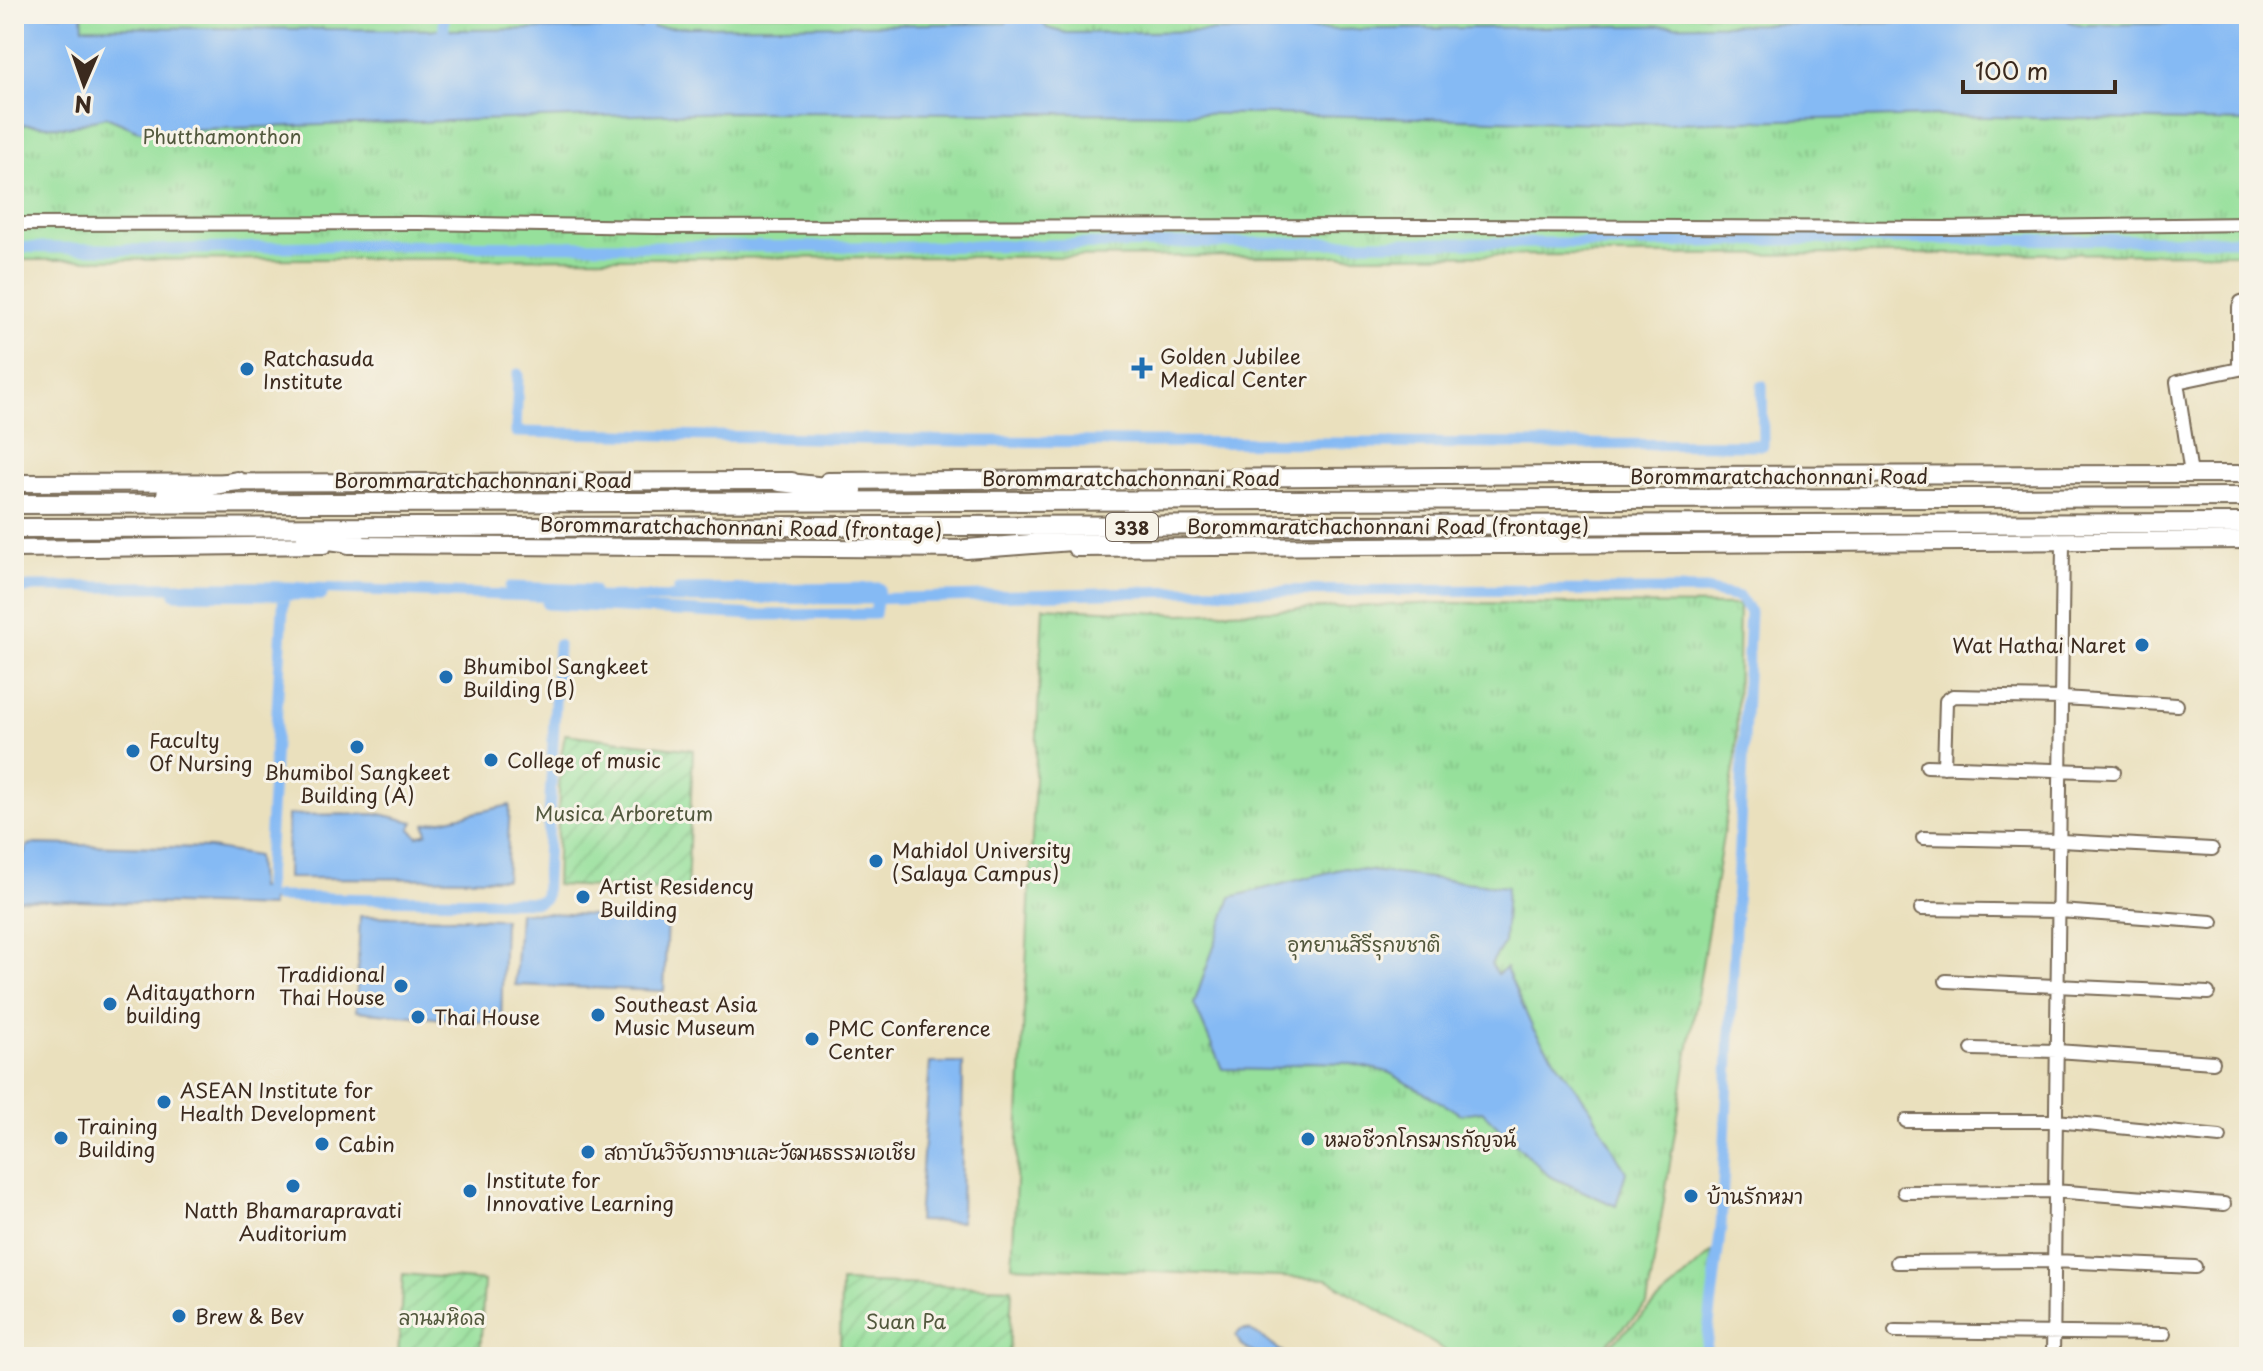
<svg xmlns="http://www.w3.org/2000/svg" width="2263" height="1371" font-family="'Playpen Sans','Playpen Sans Thai',sans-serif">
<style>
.grass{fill:url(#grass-tufts);stroke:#68855c;stroke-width:2}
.garden{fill:url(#garden-furrows);stroke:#68855c;stroke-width:2}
.water{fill:#85baf4;stroke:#607289;stroke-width:2}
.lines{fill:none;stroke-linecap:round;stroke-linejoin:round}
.canal{stroke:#85baf4;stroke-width:11}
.minor-casing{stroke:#786a56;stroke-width:16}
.major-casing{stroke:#786a56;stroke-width:20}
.highway-casing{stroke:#786a56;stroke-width:22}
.minor{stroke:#fff;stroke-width:12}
.major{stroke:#fff;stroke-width:16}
.highway{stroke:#fff;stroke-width:18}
.poi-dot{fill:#1f6fb2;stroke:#f7f3e8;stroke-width:3}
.labels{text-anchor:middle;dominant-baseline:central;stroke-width:6;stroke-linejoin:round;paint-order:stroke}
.shield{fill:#f7f3e8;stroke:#73665b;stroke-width:2}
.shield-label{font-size:18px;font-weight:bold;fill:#3b2a1e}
.park-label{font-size:20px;fill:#52583d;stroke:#f7f3e8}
.poi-label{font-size:20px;fill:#3b2a1e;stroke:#f7f3e8;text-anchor:start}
.street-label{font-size:20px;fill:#3b2a1e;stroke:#f7f3e8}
</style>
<defs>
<pattern id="grass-tufts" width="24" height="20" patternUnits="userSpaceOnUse" patternTransform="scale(2)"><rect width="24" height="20" fill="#96e09b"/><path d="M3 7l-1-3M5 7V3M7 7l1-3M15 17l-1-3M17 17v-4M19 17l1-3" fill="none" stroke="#82c085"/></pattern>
<pattern id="garden-furrows" width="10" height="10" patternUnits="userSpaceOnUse" patternTransform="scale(2)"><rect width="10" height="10" fill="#96e09b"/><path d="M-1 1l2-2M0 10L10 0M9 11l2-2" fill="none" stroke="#82c085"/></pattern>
</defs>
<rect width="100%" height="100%" fill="#f7f3e8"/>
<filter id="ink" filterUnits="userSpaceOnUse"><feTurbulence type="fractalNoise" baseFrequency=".0125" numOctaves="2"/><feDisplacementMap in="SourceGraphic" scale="16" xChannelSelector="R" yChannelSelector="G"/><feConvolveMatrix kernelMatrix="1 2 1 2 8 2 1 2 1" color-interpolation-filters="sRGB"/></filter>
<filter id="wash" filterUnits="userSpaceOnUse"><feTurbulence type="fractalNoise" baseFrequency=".006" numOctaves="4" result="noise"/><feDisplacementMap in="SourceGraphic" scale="32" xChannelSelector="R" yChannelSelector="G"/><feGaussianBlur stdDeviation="1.8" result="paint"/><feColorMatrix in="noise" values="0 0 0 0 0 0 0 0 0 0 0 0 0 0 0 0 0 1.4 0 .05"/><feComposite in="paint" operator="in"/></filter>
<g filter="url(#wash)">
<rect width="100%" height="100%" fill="#eae0bd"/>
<path class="grass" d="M14,14H2249V253L14,260Z
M1441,603L1739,605L1736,756L1647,1305L1593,1357H1456L1327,1279L1012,1266L1043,607L1181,614Z
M1712,1252L1708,1357H1597Z"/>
<path class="garden" d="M565,734L693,750L687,891L556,885L560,763Z
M403,1274L484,1281L480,1357H398Z
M841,1282L1012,1288L1009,1357H840Z"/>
<path class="water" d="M14,14H82L83,27L467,30L1006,23L1009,14H1037L1047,28L1067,33L2011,21L2023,14H2064L2070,22L2083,25L2249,22V122L1936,116L1636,124L1272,114L729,112L139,131L106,117L67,127L14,124Z
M510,805L506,879L287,878L288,815L380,814L414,822L410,829L418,836L427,833L425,824Z
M34,844L210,848L257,856L259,888H270L271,907L14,899V860L23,855L28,845Z
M1345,868L1507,887L1504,943L1491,964L1497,974L1506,968L1533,1029L1591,1109L1626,1172L1616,1206L1549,1176L1482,1111L1461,1114L1388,1072L1346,1063L1305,1062L1268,1070L1222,1069L1194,1004L1231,897Z
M519,912L667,918L664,991L515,985Z
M360,916L504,919L501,1024L356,1011Z
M930,1063H963L961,1222L918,1221Z
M1241,1330H1250L1290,1357C1271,1357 1244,1358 1236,1335Z"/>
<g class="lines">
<path class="canal" d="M647,14V28
M444,30V14
M14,247L146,250L359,245L905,247L1166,243H1656L1824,239L2249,240
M518,374L516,432L962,441L1763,445L1762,386
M510,587L593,590
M14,590L30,587H284L561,597L867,599L1180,591L1705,590L1739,597L1750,612L1721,1226L1705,1357
M175,594L322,595
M547,604L755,615L875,614L879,588L678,590
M266,897L284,591
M276,897L538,902L545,898L558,645"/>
</g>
</g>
<g filter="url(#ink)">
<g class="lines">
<defs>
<path id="minor" d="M14,224L418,223L655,227L1442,226L1941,228L2249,224
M2239,368V307L2241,302L2249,300
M2191,474L2177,382L2249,367
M1927,766L2114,772
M1944,767L1946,701L1953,696L2063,698L2177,705
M1923,838L2061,841L2212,849
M1921,909L2060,911L2212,922
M1946,981L2208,993
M1972,1049L2057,1051L2213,1062
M1906,1121H2056L2220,1137
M1904,1192L2054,1191L2224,1204
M1897,1262L2054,1261L2195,1267
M1895,1331L2164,1334
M2053,1357L2063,542"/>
<path id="major" d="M828,481L1567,475L2249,474
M14,483L792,481
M348,545L976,549
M1076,548L2249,540
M14,549L324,545"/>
<path id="highway" d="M780,482L853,490
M166,494L237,481
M14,504L2249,497
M14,528L2249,523
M306,537L359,544
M966,549L1111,538"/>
</defs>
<use href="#minor" class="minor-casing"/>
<use href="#major" class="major-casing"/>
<use href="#highway" class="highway-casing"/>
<use href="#minor" class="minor"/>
<use href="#major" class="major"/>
<use href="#highway" class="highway"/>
</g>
</g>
<g class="poi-dot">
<path d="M1138 356h8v8h8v8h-8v8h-8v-8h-8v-8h8z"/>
<circle cx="247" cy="369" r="8"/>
<circle cx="2142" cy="645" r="8"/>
<circle cx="446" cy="677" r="8"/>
<circle cx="357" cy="747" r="8"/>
<circle cx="133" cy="751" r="8"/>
<circle cx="491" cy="760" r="8"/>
<circle cx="876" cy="861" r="8"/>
<circle cx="583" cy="897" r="8"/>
<circle cx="401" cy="986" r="8"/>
<circle cx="110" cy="1004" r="8"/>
<circle cx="598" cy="1015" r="8"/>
<circle cx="418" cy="1017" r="8"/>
<circle cx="812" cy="1039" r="8"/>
<circle cx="164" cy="1102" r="8"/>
<circle cx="61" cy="1138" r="8"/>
<circle cx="1308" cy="1139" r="8"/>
<circle cx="322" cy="1144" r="8"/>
<circle cx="588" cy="1152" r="8"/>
<circle cx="293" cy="1186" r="8"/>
<circle cx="470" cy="1191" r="8"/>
<circle cx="1691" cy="1196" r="8"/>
<circle cx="179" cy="1316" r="8"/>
</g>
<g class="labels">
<rect class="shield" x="1106" y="513" width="52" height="28" rx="6"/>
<g class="shield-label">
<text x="1132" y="527">338</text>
</g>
<g class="park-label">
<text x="222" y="136">Phutthamonthon</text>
<text x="624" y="813">Musica Arboretum</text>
<text x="1364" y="944">อุทยานสิรีรุกขชาติ</text>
<text x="442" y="1317">ลานมหิดล</text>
<text x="906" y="1321">Suan Pa</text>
</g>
<g class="poi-label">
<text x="1160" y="356">Golden Jubilee<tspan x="1160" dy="23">Medical Center</tspan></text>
<text x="263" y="358">Ratchasuda<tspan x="263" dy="23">Institute</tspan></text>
<text x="2126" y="645" text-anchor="end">Wat Hathai Naret</text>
<text x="462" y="666">Bhumibol Sangkeet<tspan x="462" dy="23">Building (B)</tspan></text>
<text x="149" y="740">Faculty<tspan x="149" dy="23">Of Nursing</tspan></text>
<text x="507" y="760">College of music</text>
<text x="357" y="772" text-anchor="middle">Bhumibol Sangkeet<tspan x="357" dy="23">Building (A)</tspan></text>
<text x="892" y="850">Mahidol University<tspan x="892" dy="23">(Salaya Campus)</tspan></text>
<text x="599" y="886">Artist Residency<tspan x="599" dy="23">Building</tspan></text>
<text x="385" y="974" text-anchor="end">Tradidional<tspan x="385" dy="23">Thai House</tspan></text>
<text x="126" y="992">Aditayathorn<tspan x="126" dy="23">building</tspan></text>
<text x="614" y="1004">Southeast Asia<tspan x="614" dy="23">Music Museum</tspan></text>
<text x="434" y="1017">Thai House</text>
<text x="828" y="1028">PMC Conference<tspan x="828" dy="23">Center</tspan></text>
<text x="180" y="1090">ASEAN Institute for<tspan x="180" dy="23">Health Development</tspan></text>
<text x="77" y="1126">Training<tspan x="77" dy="23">Building</tspan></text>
<text x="1324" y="1139">หมอชีวกโกรมารกัญจน์</text>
<text x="338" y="1144">Cabin</text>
<text x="604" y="1152">สถาบันวิจัยภาษาและวัฒนธรรมเอเชีย</text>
<text x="486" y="1180">Institute for<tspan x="486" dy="23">Innovative Learning</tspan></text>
<text x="1707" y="1196">บ้านรักหมา</text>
<text x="293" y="1210" text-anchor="middle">Natth Bhamarapravati<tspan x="293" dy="23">Auditorium</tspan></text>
<text x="195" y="1316">Brew &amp; Bev</text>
</g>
<g class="street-label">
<text x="1779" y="476">Borommaratchachonnani Road</text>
<text x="1131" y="478">Borommaratchachonnani Road</text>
<text x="483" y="480">Borommaratchachonnani Road</text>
<text x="1388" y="526">Borommaratchachonnani Road (frontage)</text>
<text transform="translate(741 527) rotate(1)">Borommaratchachonnani Road (frontage)</text>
</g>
</g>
<rect width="2263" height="1371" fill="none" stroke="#f7f3e8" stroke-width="48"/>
<g transform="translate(84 84) rotate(182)" stroke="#f7f3e8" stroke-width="6" paint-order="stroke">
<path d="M0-6L14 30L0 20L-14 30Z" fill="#3b2a1e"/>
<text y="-12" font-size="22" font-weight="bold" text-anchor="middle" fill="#3b2a1e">N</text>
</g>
<path d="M1963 80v12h152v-12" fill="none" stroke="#3b2a1e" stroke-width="4"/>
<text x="1975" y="80" font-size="24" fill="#3b2a1e" stroke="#f7f3e8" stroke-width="6" paint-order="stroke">100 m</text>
</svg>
